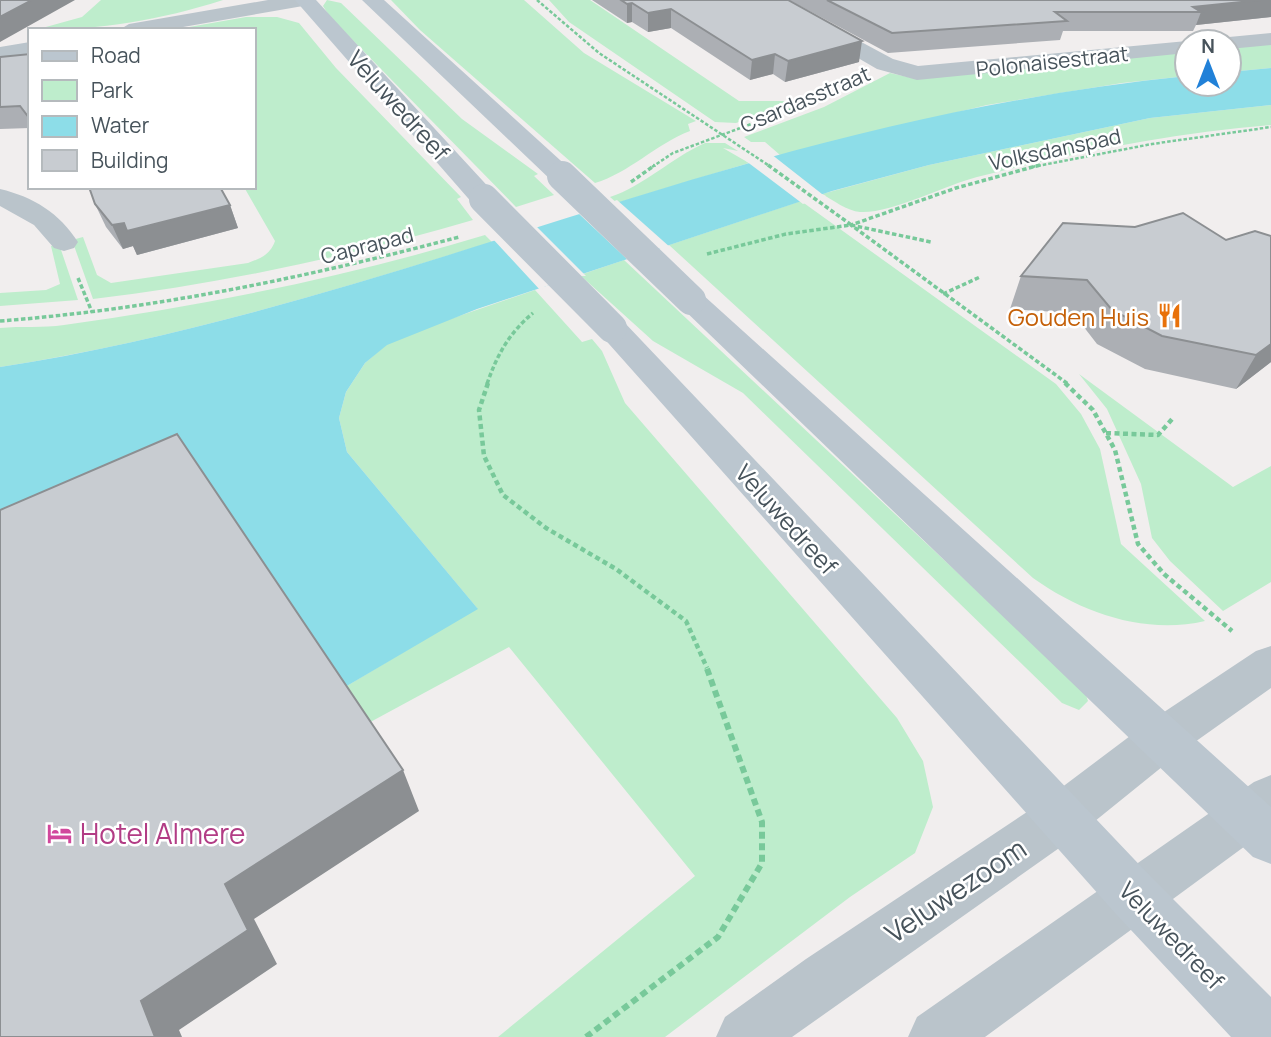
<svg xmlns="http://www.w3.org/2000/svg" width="1271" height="1037" font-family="Manrope,sans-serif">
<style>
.green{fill:#beedcc}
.water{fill:#8ddde8}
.pier{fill:#f1eeee}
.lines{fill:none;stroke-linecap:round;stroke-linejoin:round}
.path-far3{stroke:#78c99a;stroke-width:2.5;stroke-dasharray:3.5 2;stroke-linecap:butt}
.path-far2{stroke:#78c99a;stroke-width:3.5;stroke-dasharray:4.5 2.5;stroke-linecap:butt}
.path-far1{stroke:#78c99a;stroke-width:4.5;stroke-dasharray:5 3.5;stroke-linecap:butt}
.path{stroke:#78c99a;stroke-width:6;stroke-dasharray:7 4.5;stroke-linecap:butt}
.street{fill:#bac4cb;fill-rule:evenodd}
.secondary{fill:#bbc6cf;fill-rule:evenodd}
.secondary-bridge{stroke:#bbc6cf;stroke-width:30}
.wall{fill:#acafb4}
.shaded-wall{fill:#8c8f92}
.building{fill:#c8ccd1;stroke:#8c8f92;stroke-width:2}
.labels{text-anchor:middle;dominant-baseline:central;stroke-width:5;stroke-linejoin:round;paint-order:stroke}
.far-street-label{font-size:21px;fill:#47535b;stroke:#fff}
.street-label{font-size:24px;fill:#47535b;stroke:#fff}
.food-label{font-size:24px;fill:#c56008;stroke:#fff;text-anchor:end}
.near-hotel-label{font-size:28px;fill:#b23c85;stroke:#fff;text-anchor:start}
.near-street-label{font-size:28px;fill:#47535b;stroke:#fff}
</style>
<rect width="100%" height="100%" fill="#f1eeee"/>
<path class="green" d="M101,0H223C160,20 101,30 35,30L82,17Z
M327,0L341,3L462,119L538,174L534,176L554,195L516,207L330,17L323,6Z
M391,0H524L584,53L696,121L688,124L690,131C656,144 629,173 595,183L420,30Z
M549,0H590L739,101H801L736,123L715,122L569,22Z
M246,17H277L299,23L336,68L461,197L457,199L473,220C349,256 222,284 93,299L72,240L83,237L97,275L111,283L248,263C261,258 270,255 275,241L244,187H254V30H172Z
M1271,42V68L1229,72V46Z
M1187,51V76L1122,83L987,105L780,155L765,142H751L744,137L824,107L890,73L912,78L1019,70Z
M1271,105V125C1172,133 1073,153 977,177C946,185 890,214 860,212C847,211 833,200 822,194L929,165L1150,118Z
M705,143H725L738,151L723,148L749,163L617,203L610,197C644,186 671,158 705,143Z
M801,201L1056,384L1081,414L1100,449L1121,544L1205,621C1145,635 1082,613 1033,578L669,245Z
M485,235L492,242C330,292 169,341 0,367V328C21,326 43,328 64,325C207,305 347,277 485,235Z
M59,244L78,300L0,306V293L46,290L60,284L51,246Z
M624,260L1085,692L1088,701L1079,710L1062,703L743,393L653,341L580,275Z
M535,290L582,342L592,339L602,351L625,403L897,718L923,761L933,807L915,853L850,897L665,1037H498L695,876L509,647L363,726L340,690L477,608L347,452L339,418L346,392L365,363L387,344L424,328Z
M1079,374L1233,487L1271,466V582L1223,611L1170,561L1152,538L1141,484L1107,409Z"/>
<path class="water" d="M1271,68V105L1150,118L929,165L832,191L477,309L387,345L365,363L346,392L339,418L347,452L478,609L340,690L0,571V367C259,327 502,233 753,162C895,122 1040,91 1187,76V84H1229V72Z"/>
<path class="pier" d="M771,154L822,194L826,196L803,204L746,161Z
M617,200L671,248H660L629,261L577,212H585Z
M535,225L586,276H576L544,287L541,291L492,238H502Z"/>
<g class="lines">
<path class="path-far3" d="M537,0L599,53L771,167
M652,167L673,153L797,107L839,83
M1032,167L1152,144L1271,127"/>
<path class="path-far2" d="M768,165L850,224
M1040,165L956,188L851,225L1068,384
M631,182L655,165
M707,254L786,234L851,225L931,242
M78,278L92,312
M943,294L980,277
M0,321C156,309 308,277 459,237
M487,384C497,355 509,333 533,313"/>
<path class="path-far1" d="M488,383L479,410L484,456L503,495L546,528L616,569L686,621L707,668
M1065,383L1093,410L1115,450L1138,544L1164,574L1232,631
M1106,433L1158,435L1174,417"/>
<path class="path" d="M586,1037L718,937L762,863V822L706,666"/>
<path class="street" d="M268,0H313L303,6L166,30H119L129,24Z
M758,0H783L893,59L918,66L1187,41L1193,42H1187V53L917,80L877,69Z
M1271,33V45L1229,49V42H1219L1229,37Z
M30,42V54L0,61V47Z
M0,189C34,197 59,213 78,242L74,248L64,251L54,248L34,225L0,206Z
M1271,646V688L1178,754L1079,834L792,1037H716L725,1017L806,959L1045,800L1146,724L1256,651Z
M1271,775V827L985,1037H908L917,1017L1254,782Z"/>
<path class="secondary" d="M295,0H316L494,193L497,199L494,205H474Z
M362,0H384L571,170L575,176L571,182H553Z
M691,291L702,294L1271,807V864L1253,857L680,306L676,300L680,294Z
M612,318L623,321L1152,878L1271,997V1037H1231L1116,914L601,335L596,328L601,321Z"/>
<path class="secondary-bridge" d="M562,176L691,300
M484,199L612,328"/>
</g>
<path class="wall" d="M592,0H788L859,62L785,82L773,74L750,80L671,28L648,32L632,22L627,23Z
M789,0H1271V17L1196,25L1193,31H1063L1060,40L888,53Z
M30,54V128L0,129V57Z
M95,204L230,205L238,228L137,255L133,246L123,249L106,227Z
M1271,236V362L1236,389L1145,369L1097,344L1073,313L1010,309L1021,276L1226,240Z"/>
<path class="shaded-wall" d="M32,0H75L0,42V17Z
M1261,0H1271V17L1196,25L1201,12L1193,7Z
M632,3V22L627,23V4Z
M671,9V28L648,32V13Z
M862,41L859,62L785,82L788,61Z
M775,54L773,74L750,80L752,60Z
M230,205L238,228L137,255L133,246L123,249L112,225Z
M1271,344V362L1236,389L1256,355Z
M403,770L419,811L254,919L277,964L179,1030L182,1037H155L141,1001L225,884Z"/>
<path class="building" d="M0,0H32L0,17Z
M621,0H788L862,41L788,61L775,54L752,60L671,9L648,13L632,3L627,4Z
M827,0H1261L1193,7L1201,12H1055L1067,21L892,33Z
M30,54V119L20,106L0,107V57Z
M89,187H220L230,205L127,231L124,223L112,225L95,204Z
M1183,213L1226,240L1255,231L1271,236V344L1256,355L1162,336L1112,310L1087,280L1021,276L1063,223L1135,227Z
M177,434L403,770L225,884L248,930L141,1001L155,1037H0V510Z"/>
<defs>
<symbol id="restaurant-bare" viewBox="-9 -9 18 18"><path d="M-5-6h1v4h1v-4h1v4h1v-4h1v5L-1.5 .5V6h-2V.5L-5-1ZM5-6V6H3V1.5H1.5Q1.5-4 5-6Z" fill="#e8710a" stroke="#fff" stroke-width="2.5" paint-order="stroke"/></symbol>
<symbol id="hotel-bare" viewBox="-9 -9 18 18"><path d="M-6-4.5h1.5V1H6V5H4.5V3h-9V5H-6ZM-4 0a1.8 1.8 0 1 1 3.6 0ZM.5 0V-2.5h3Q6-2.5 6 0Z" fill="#d1479c" stroke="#fff" stroke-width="2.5" paint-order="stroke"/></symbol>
</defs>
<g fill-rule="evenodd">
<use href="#restaurant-bare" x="1152" y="298" width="35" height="35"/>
<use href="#hotel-bare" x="42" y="816" width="35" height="35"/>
</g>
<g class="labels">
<g class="far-street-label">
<text transform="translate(1052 61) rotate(-6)">Polonaisestraat</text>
<text transform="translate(805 99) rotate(-23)">Csardasstraat</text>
<text transform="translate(1055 149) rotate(-12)">Volksdanspad</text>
<text transform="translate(367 245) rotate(-14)">Caprapad</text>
</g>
<g class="street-label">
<text transform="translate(399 105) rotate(48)">Veluwedreef</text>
<text transform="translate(787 519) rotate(48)">Veluwedreef</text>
<text transform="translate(1172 935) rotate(46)">Veluwedreef</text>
</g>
<g class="food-label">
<text x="1149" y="316">Gouden Huis</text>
</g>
<g class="near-hotel-label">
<text x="80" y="833">Hotel Almere</text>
</g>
<g class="near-street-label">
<text transform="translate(955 890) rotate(-34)">Veluwezoom</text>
</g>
</g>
<rect x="28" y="28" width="228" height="161" fill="#ffffff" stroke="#b5babd" stroke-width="2"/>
<rect x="42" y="51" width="35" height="10" fill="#bbc6cf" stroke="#b5babd" stroke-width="2"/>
<text x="91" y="63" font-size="21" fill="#47535b">Road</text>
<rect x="42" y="80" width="35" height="21" fill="#beedcc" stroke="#b5babd" stroke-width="2"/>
<text x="91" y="98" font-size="21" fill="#47535b">Park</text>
<rect x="42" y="116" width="35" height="21" fill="#8ddde8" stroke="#b5babd" stroke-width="2"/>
<text x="91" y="133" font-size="21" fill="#47535b">Water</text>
<rect x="42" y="150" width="35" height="21" fill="#c8ccd1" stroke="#b5babd" stroke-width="2"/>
<text x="91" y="168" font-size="21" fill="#47535b">Building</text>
<g transform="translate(1208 63)"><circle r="33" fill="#ffffff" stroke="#b5babd" stroke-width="2"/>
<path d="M0-5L12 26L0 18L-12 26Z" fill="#2181d8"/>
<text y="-10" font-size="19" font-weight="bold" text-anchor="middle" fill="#47535b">N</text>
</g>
</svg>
